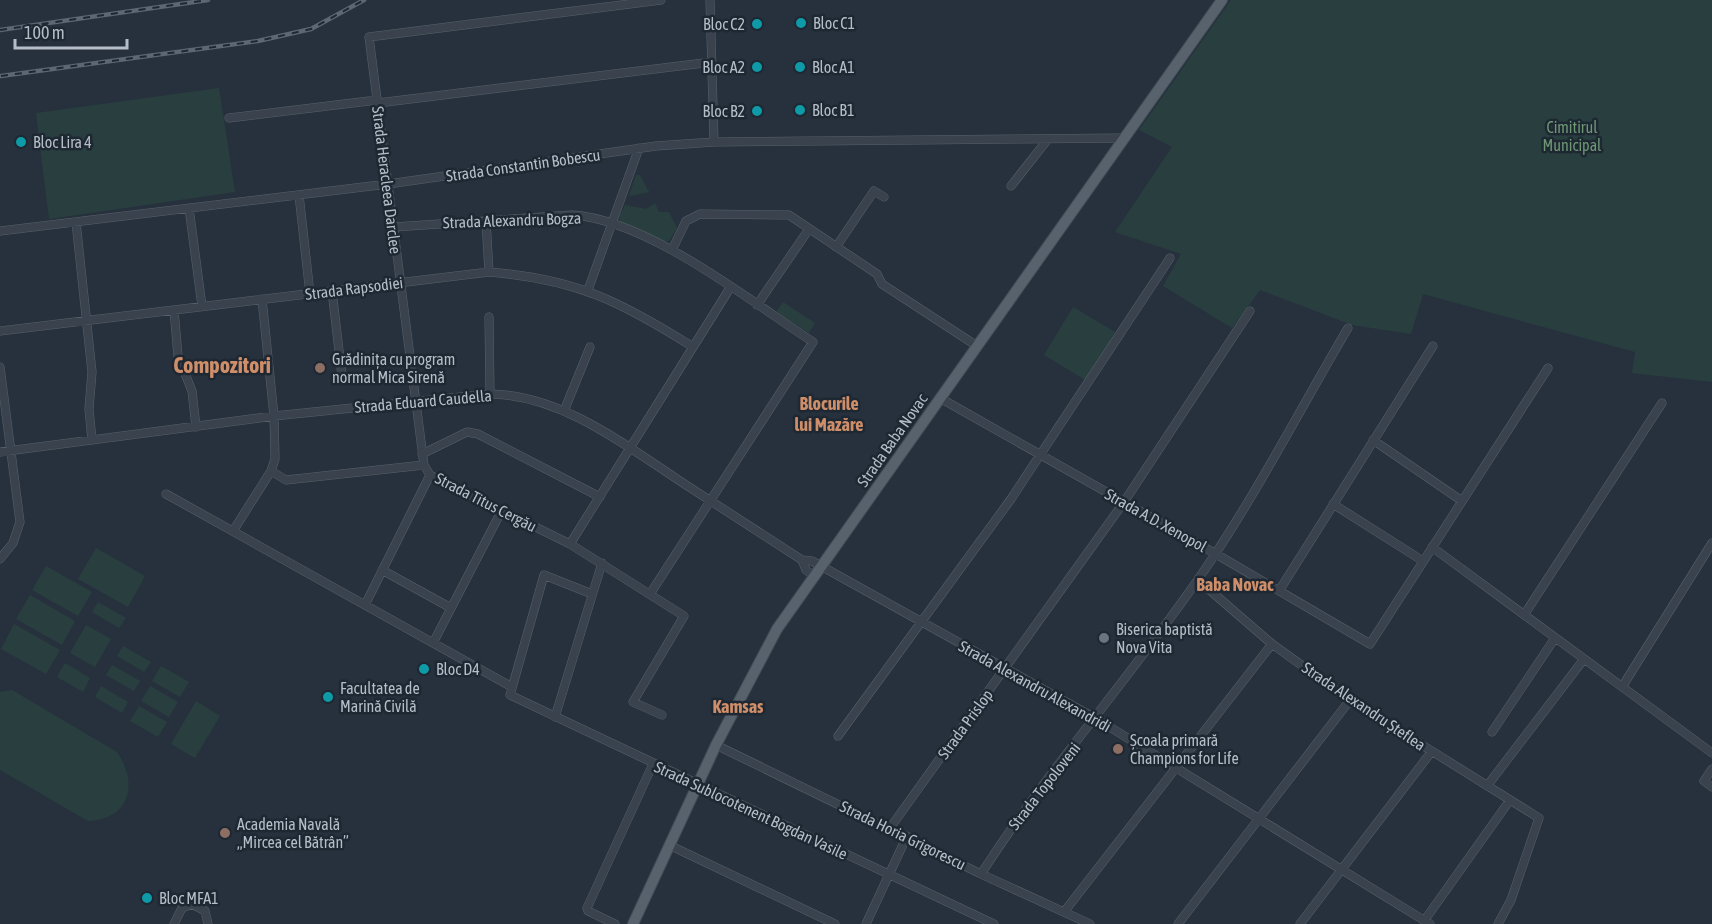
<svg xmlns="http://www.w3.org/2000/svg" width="1712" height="924" font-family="'Asap Condensed',sans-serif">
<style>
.green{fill:#293f3f}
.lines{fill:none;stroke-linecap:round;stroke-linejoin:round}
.minor-casing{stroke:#57616b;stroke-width:9}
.major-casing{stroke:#424c56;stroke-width:12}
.minor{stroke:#3a434d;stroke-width:8}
.major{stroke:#58626d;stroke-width:10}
.rail-casing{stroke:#5c6773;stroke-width:4.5}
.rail{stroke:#1e2832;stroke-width:2;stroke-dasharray:7;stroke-linecap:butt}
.culture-dot{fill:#0f9aa8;stroke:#1e2832;stroke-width:2}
.education-dot{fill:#8d6e63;stroke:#1e2832;stroke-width:2}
.worship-dot{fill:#6b7280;stroke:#1e2832;stroke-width:2}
.labels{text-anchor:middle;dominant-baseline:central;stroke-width:5;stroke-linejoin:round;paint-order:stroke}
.poi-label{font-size:16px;fill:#b5bec8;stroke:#1e2832;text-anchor:start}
.park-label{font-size:16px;fill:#6e9774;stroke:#1e2832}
.street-label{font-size:16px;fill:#b5bec8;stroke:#1e2832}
.neighbourhood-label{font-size:18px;font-weight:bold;fill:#ce8e6a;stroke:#1e2832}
.district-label{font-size:22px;font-weight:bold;fill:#ce8e6a;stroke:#1e2832}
</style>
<rect width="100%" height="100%" fill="#26313d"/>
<path class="green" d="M1231,0H1712V382L1632,373L1635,352L1423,294L1411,334L1352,325L1260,290L1232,328L1163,286L1181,254L1115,232L1172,147L1139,130Z
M219,88L235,192L49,219L36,113Z
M636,175H640L649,192L629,196Z
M655,203L659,212H669L677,228L669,241H662L621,222L619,218L625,205L646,209Z
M783,302L815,323L809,333L776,312Z
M1073,307L1115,332L1087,381L1044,355Z
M96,548L145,576L128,607L78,579Z
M46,566L92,592L78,616L32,590Z
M30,595L75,621L62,645L16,619Z
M98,602L126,618L119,628L92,612Z
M14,624L60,650L46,674L1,649Z
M86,625L111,639L95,667L70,653Z
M123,646L151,662L144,672L117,656Z
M65,663L90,678L83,692L57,677Z
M112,665L140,681L134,691L106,675Z
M161,666L189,682L180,697L152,681Z
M101,686L128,702L122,713L95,697Z
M150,686L178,702L169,717L141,701Z
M12,690L117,752C139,784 130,819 88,821L0,770V692Z
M196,701L220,716L195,758L171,744Z
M139,706L167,722L158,737L130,721Z"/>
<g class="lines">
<defs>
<path id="minor" d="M710,0L714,142
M378,103L712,62
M229,118L377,100
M1011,186L1048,139
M299,195L310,294
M189,208L202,306
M486,220L489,272
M76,222L92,372L89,409L92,440
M394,227L572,215C647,219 750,301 813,342L650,594
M0,231L388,184L656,146L714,142L1124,138
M836,247L874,191L884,197
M672,250L686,221L700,214L789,215L877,274L882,284L977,346
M588,290L639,148
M332,291L342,376
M757,305L809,229
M174,310L178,356L192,391L196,427
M489,317L490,394
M0,331L489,272C576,279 620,301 693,347
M0,367L20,522L13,543L0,559
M940,398L1216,554L1370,644L1548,368
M564,411L590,347
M1373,440L1462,501
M0,452L274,416L490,394C562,395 625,445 683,483C723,509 762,534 802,560L812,561L1095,718L1430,924
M422,454L467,432L478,434L600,497
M424,465L369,37L661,0
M271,471L286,480L424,465L430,475L570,544L684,616L633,702L662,715
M166,494L512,687
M1333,504L1423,561
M233,531L271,471L275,459L274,416L262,299
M570,544L730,288
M1432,547L1712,753
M802,560L806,570L814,576
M382,570L451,608
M1198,580L1272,644L1350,700L1539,818L1511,900L1498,924
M1279,591L1433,346
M592,594L544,575L510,695L994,924
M365,605L430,475
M1524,615L1662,403
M433,643L502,510
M1622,687L1712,543
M555,717L602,563
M1492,732L1555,638
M838,736L1011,499L1170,258
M716,745L981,874L1090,924
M1712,769L1704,781L1712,787
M1487,786L1584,659
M890,828L1124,502L1250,311
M669,845L835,924
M981,874C1047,771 1129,679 1199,578C1254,499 1299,411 1348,328
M1064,912L1272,644
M1424,921L1510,800
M174,924L182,908L192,904L205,911L208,924
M615,924L588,911L587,908L653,764
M866,924L907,836
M1178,924L1350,700
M1300,924L1432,751"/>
<path id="major" d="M633,924L716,745L777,629L1222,0"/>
</defs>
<use href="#minor" class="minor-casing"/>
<use href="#major" class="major-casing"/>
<use href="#minor" class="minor"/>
<use href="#major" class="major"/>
<defs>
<path id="rail" d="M0,30L208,0
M1,76L258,41L311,29L364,0"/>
</defs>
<use href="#rail" class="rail-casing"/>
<use href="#rail" class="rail"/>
</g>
<g class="culture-dot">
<circle cx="801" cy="23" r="6"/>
<circle cx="757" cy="24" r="6"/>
<circle cx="757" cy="67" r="6"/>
<circle cx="800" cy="67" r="6"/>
<circle cx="800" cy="110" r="6"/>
<circle cx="757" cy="111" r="6"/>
<circle cx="21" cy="142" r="6"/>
<circle cx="424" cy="669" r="6"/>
<circle cx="328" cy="697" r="6"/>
<circle cx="147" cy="898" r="6"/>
</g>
<g class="education-dot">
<circle cx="320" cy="368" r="6"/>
<circle cx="1118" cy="749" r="6"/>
<circle cx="225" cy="833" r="6"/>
</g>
<circle class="worship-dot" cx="1104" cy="638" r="6"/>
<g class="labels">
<g class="poi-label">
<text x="813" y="23">Bloc C1</text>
<text x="745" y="24" text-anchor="end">Bloc C2</text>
<text x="745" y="67" text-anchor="end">Bloc A2</text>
<text x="812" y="67">Bloc A1</text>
<text x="812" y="110">Bloc B1</text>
<text x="745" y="111" text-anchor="end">Bloc B2</text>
<text x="33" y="142">Bloc Lira 4</text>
<text x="332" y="359">Grădinița cu program<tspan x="332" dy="18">normal Mica Sirenă</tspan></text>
<text x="1116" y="629">Biserica baptistă<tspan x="1116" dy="18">Nova Vita</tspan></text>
<text x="436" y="669">Bloc D4</text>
<text x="340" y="688">Facultatea de<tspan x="340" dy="18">Marină Civilă</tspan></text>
<text x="1130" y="740">Școala primară<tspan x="1130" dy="18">Champions for Life</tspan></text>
<text x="237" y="824">Academia Navală<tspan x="237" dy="18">„Mircea cel Bătrân”</tspan></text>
<text x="159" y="898">Bloc MFA1</text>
</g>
<g class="park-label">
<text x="1572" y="127">Cimitirul<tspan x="1572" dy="18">Municipal</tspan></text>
</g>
<g class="street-label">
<text transform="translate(523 165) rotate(-8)">Strada Constantin Bobescu</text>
<text transform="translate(387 180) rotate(83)">Strada Heracleea Darclee</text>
<text transform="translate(512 220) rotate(-2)">Strada Alexandru Bogza</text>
<text transform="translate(354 288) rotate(-7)">Strada Rapsodiei</text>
<text transform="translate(423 401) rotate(-5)">Strada Eduard Caudella</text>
<text transform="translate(892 440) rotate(-55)">Strada Baba Novac</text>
<text transform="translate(486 502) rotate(27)">Strada Titus Cergău</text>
<text transform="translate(1156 520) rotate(29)">Strada A.D. Xenopol</text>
<text transform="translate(1035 686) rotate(29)">Strada Alexandru Alexandridi</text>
<text transform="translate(1364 706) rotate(34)">Strada Alexandru Șteflea</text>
<text transform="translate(965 724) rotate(-54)">Strada Prislop</text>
<text transform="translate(1044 786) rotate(-52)">Strada Topoloveni</text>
<text transform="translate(751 810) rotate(25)">Strada Sublocotenent Bogdan Vasile</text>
<text transform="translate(903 835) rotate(26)">Strada Horia Grigorescu</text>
</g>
<g class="neighbourhood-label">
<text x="829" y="403">Blocurile<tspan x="829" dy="21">lui Mazăre</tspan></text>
<text x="1235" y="584">Baba Novac</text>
<text x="738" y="706">Kamsas</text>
</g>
<g class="district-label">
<text x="222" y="365">Compozitori</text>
</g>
</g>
<path d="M15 39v9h112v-9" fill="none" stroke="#b5bec8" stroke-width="3"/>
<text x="24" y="39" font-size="18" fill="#b5bec8" stroke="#1e2832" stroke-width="4.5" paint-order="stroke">100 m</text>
</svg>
